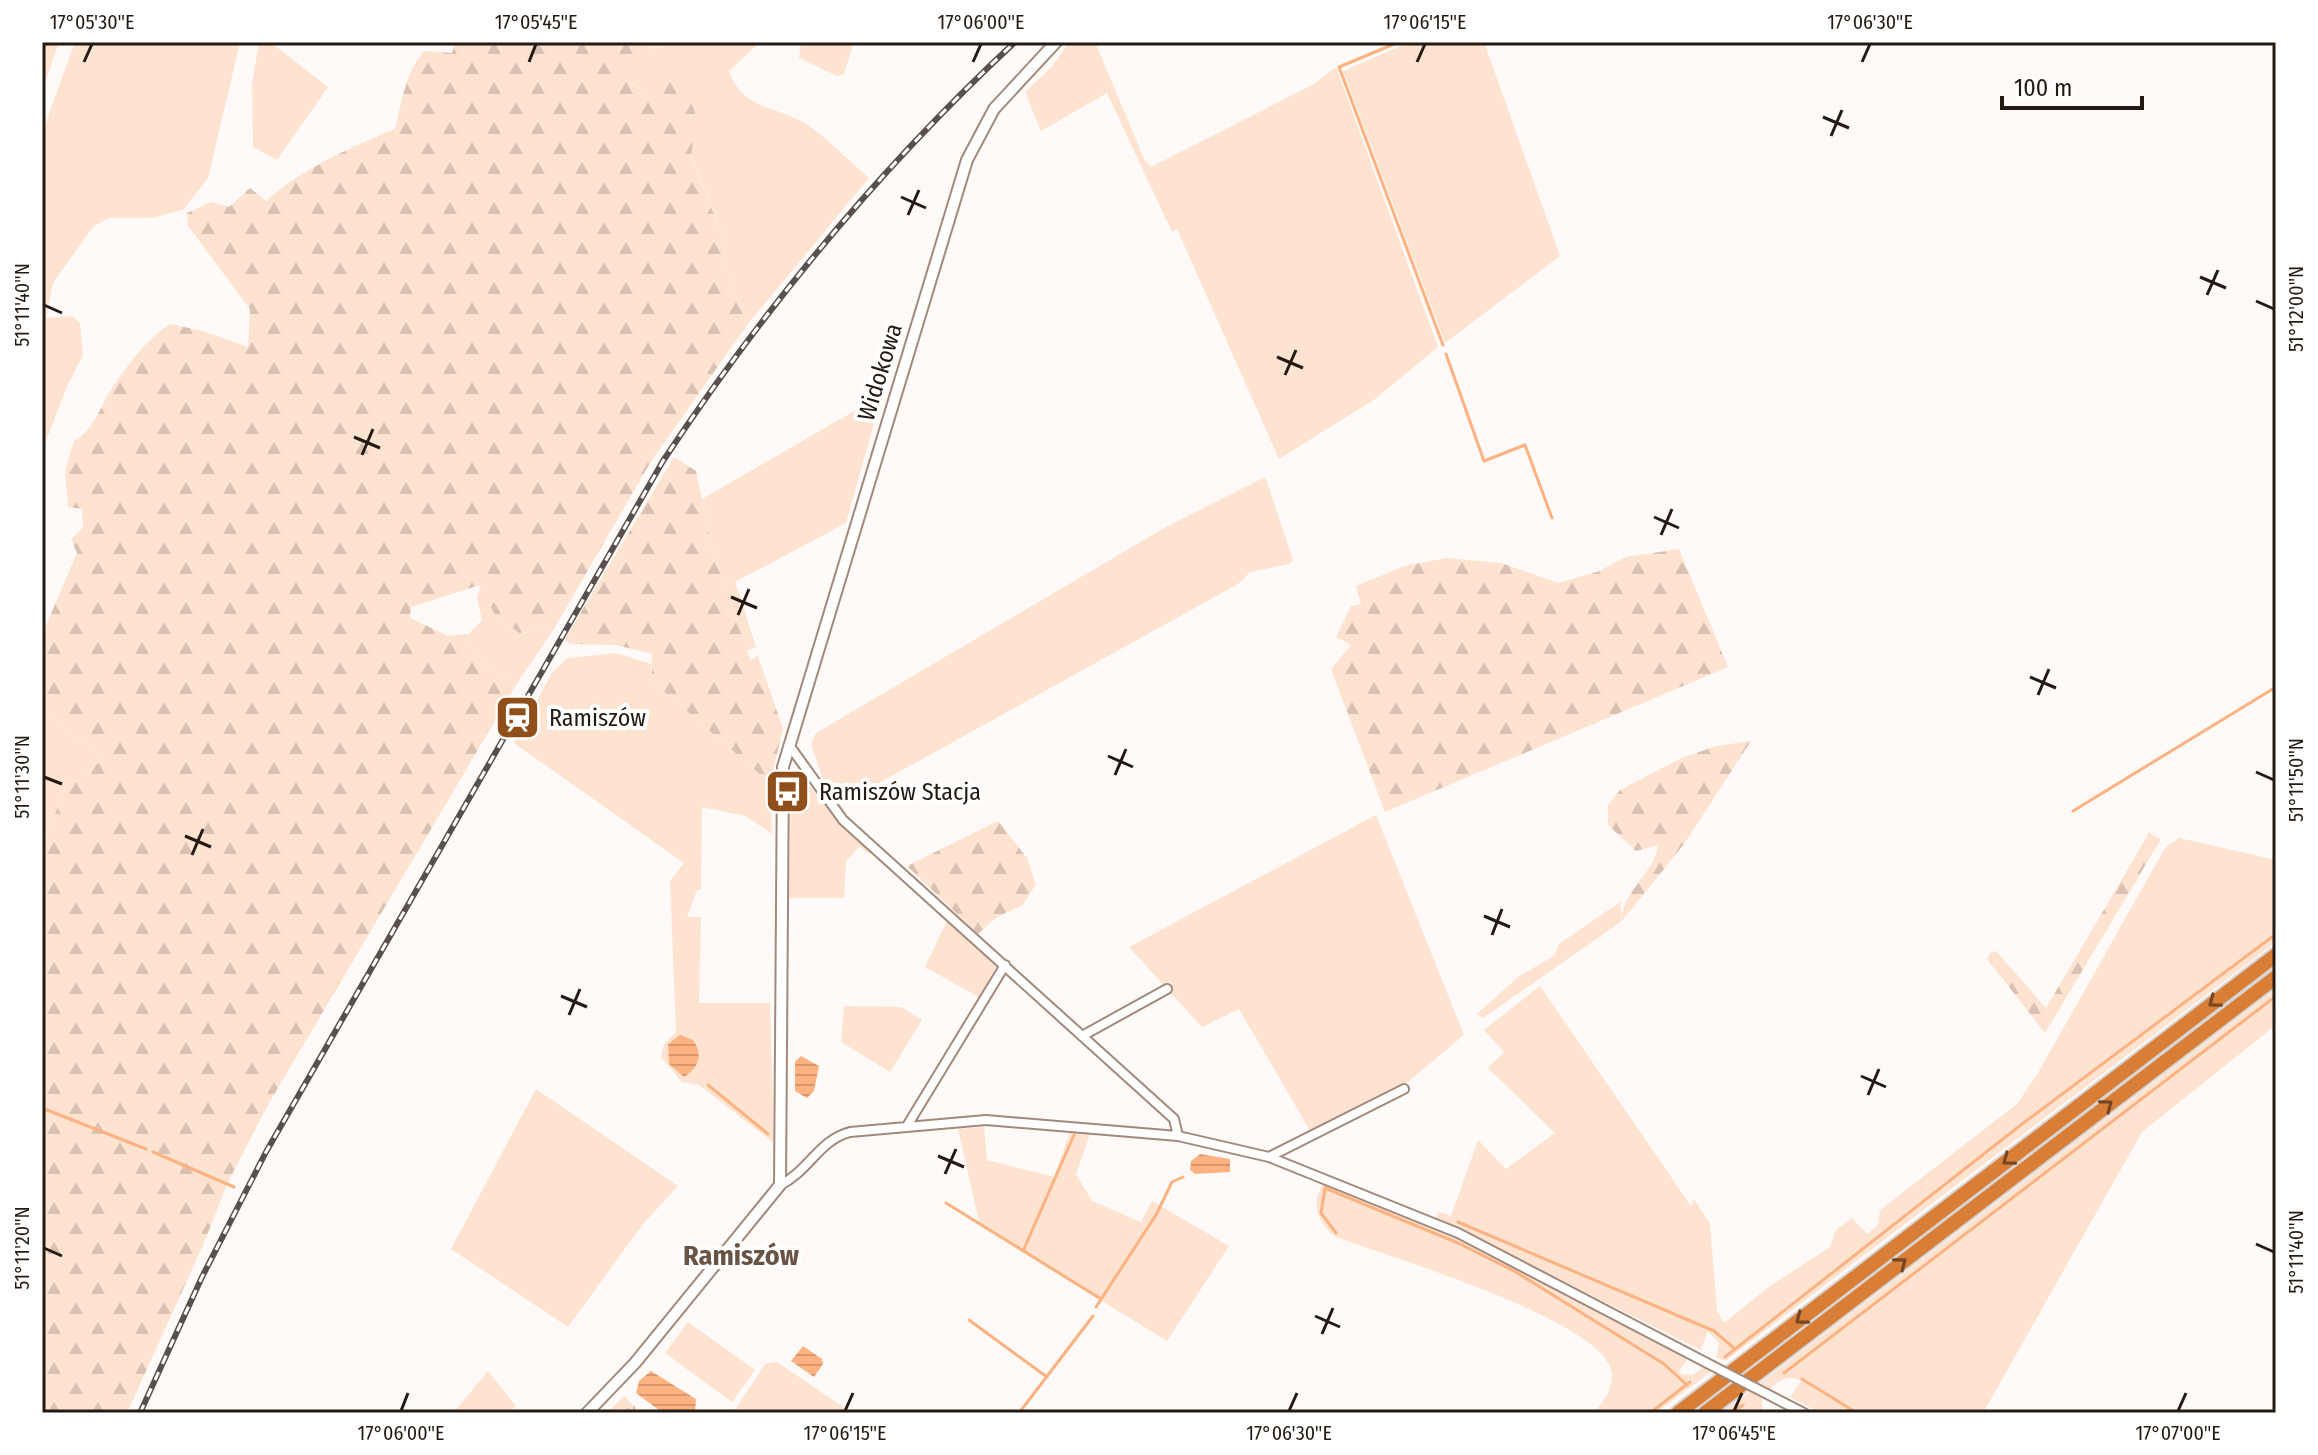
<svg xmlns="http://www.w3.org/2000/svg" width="2318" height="1455" font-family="'Fira Sans Condensed',sans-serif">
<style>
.green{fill:#fee3d1}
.forest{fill:url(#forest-firs)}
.park{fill:url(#park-tufts)}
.water{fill:url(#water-rules)}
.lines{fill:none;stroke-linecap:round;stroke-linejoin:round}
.stream{stroke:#fcb281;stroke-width:3}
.minor-casing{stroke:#a18a7c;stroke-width:12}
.tertiary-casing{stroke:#a18a7c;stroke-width:14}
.motorway-casing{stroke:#d7d6d5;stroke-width:18}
.minor{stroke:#fff;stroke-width:8}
.tertiary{stroke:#fff;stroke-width:10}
.motorway{stroke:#d97e37;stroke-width:14}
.rail-casing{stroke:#58504b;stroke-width:6}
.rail{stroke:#fff;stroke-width:3;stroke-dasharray:9;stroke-linecap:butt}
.minor-bridge-casing{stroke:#a18a7c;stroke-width:12;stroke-linecap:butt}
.minor-bridge{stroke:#fff;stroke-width:8}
.oneway{stroke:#754724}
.ticks{fill:none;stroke:#231a14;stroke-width:3}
.labels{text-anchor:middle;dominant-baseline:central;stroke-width:8;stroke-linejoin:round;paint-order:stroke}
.street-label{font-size:24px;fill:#231a14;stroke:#fff}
.poi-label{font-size:24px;fill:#231a14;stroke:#fff;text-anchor:start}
.quarter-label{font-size:28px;font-weight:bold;fill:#685345;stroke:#fff}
.neatline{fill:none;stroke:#231a14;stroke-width:3}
.ticks-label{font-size:20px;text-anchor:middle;fill:#231a14}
</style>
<defs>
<pattern id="forest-firs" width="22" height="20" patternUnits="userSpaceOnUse" patternTransform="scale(2)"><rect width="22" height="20" fill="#fee3d1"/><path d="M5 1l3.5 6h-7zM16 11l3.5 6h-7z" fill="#d9c2b3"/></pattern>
<pattern id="park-tufts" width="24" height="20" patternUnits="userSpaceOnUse" patternTransform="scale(2)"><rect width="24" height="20" fill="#fee3d1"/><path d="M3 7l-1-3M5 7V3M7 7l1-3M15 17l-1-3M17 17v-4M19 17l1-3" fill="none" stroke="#d9c2b3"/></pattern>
<pattern id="water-rules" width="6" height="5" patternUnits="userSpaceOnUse" patternTransform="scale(2)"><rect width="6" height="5" fill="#fcb281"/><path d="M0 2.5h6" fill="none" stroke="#d8986f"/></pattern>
</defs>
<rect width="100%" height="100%" fill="#fffaf7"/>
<path class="green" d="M42,42H59L42,91Z
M75,42H240L208,178L184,209L153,218H109L93,227L53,283L46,318L72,316L80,323L83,355L68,384L42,451V133Z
M259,42H270L328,87L277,160L253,147L252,85Z
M659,42H760L729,71C744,113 781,105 812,128C832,143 850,162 869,178L747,325L728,274L724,238L691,156L695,115L645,94L631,82Z
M801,42H849L852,48L844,74L837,76L799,58Z
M1069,42H1095L1145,161L1151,167L1314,84L1336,67L1438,347L1375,399L1279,459L1177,229L1172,232L1107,93L1041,131L1025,92L1051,68Z
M1410,42H1484L1560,256L1445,343L1343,71Z
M882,395L846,523L735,582L756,647L747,651L713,553L702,499Z
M1265,477L1293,560L1289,564L1250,572L1238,584L843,803L824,782L811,744L816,733L1166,527Z
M481,585L496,617L519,633L554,629L518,682L488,670L472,647L446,636L469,634L482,620L477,598Z
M616,653L651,664L652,681L770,783L772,834L746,816L702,807L701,890H697L687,917H701L699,1003H770L774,1143L699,1085L682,1082L661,1057L664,1044L676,1032L670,881L684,863L514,743L553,671L568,658Z
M42,712L105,759L69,781L42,844Z
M797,770L828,809L874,850L869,854L859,846L846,862L844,898H789L791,771Z
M1376,815L1464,1035L1392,1095L1312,1134L1239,1009L1202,1027L1129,947Z
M2179,838L2276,860V942L1725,1361L1716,1357L1719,1343L1708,1331L1701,1350L1436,1218L1439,1212L1451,1216L1478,1140L1506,1169L1555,1133L1488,1068L1504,1052L1484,1030L1540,986L1691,1206L1694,1199L1710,1224L1717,1311L1724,1323L1770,1286L1830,1247L1836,1230L1852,1218L1867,1234L1878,1225L1880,1210L2017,1104L2038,1073L2165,848Z
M1620,902L1622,921L1483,1018L1477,1014L1518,977L1554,956L1559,944Z
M948,919L996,967L979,997L925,967Z
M2276,989V1025L2142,1132L1983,1413H1820L1790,1397L1801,1381C1784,1372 1773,1386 1762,1397V1413H1721Z
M844,1006L901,1007L922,1020L890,1072L841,1042Z
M536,1089L678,1186L643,1224L568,1327L451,1249Z
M984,1127L987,1160L1054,1177L1071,1129L1090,1134L1076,1174L1092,1201L1141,1222L1152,1201L1229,1246L1167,1341L980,1226L958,1129Z
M1323,1184L1438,1229L1688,1358L1679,1372L1681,1374L1693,1375L1704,1367L1712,1371L1656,1413H1594C1604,1400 1616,1386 1611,1369C1596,1318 1387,1256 1336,1237C1318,1224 1310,1203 1323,1184Z
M688,1322L755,1370L732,1402L665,1353Z
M777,1362L852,1413H733L765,1364Z
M488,1371L516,1406L509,1413H453Z"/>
<path class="forest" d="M455,42H659L631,83L645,94L656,79L668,80L687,92L696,115L691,157L724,239L728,274L747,325L650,463L554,629L519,633L496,617L480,585L411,607L410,618L472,647L488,670L518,682L269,1103L227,1184L204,1243L127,1413H42V844L69,781L105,759L42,712V635L77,553L71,539L83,528L82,509L68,507L65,471L74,441C94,431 101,404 114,385C130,362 147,339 170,324L203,331L248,347L250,309L188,226L187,213L211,202L229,207L250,188L266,201C303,168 349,148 395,129C402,102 405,73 424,51L452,53Z
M674,457L696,471L713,553L747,651L751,660L758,656L783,729L770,783L652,681V654L616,645L570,644L565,639Z
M1679,549L1728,667L1385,812L1331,669L1351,645L1336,637L1351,606L1361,604L1356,586L1407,565L1448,558L1501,563L1558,583L1597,572L1626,557Z
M1751,741L1684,844L1622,921C1621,891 1654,875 1658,845L1636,851L1608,825V805L1620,790L1682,758L1716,746Z
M998,821L1027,858L1036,884L1023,905L997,917L978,934L907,866Z
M2149,833L2161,839L2045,1033L1987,959L1990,953L1996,951L2046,1008Z"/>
<path class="park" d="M624,1396L641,1413H642L609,1411Z"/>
<path class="water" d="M680,1035L693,1040C704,1055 698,1068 684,1077L669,1064L668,1044Z
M801,1056L819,1066L814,1091L807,1098L795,1091V1062Z
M1200,1154L1230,1159V1172L1195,1174L1190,1170L1191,1161Z
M803,1346L822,1359L823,1364L814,1377L791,1361Z
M651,1371L696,1399L695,1413H663L636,1393L639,1381Z"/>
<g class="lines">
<path class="stream" d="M1399,42L1339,67L1443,345
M1446,354L1484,461L1525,445L1552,518
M2073,811L2276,687
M708,1085L768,1134
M42,1108L146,1149
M153,1152L234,1187
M946,1203L1101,1299
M1458,1222L1714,1331L1735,1349
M1336,1233L1321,1213L1325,1188L1458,1243L1516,1272L1664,1364L1687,1385
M1023,1251L1074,1135
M1096,1307L1156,1215L1172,1182L1183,1177
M969,1320L1047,1377
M1725,1357L2022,1124L2276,934
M1784,1373L2276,996
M1802,1379L1857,1413
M1019,1413L1093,1316
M1650,1413L1690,1382
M1732,1413L1743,1405"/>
<defs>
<path id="minor" d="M789,745L843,820L1174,1119L1178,1136
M1082,1036L1167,989
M907,1126L1005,965
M1269,1157L1404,1089
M780,1185C808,1172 819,1140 850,1132L986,1120L1178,1136L1269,1157L1458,1233L1707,1363
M1767,1394L1804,1413"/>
<path id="tertiary" d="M587,1413L635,1363L780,1185L783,767L967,160L994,109L1056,42"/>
<path id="motorway" d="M1678,1413L2276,955
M1705,1413L2276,977"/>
</defs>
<use href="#minor" class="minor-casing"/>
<use href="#tertiary" class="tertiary-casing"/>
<use href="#motorway" class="motorway-casing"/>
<use href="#minor" class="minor"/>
<use href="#tertiary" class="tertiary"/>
<use href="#motorway" class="motorway"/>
<defs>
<path id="rail" d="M140,1413L202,1277L266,1152L663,461C764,308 881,167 1015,42"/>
</defs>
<use href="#rail" class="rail-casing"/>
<use href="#rail" class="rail"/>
<defs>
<path id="minor-bridge" d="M1707,1363L1767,1394"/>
</defs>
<use href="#minor-bridge" class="minor-bridge-casing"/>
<use href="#minor-bridge" class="minor-bridge"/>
</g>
<defs><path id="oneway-chevron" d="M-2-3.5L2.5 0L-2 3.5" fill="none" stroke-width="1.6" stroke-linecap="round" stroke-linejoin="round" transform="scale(2)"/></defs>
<g class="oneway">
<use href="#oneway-chevron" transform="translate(2214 1002) rotate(143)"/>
<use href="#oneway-chevron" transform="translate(2107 1105) rotate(-37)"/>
<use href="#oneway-chevron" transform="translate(2008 1160) rotate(143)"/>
<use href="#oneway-chevron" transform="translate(1901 1263) rotate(-38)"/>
<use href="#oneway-chevron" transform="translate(1801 1319) rotate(143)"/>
</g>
<path class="ticks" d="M84,62L92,44M529,62L536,44M973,62L981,44M1417,62L1425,44M1862,62L1870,44M1823,117L1849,128M1831,136L1842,110M901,197L926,208M908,215L919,190M2200,277L2226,288M2207,295L2218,270M2256,301L2274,309M44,305L62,313M1277,357L1303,368M1285,375L1296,350M354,437L380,448M362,455L373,429M1654,517L1679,528M1661,535L1672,509M731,597L757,608M738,615L749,589M2030,677L2056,688M2038,695L2049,669M1108,756L1133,767M2256,772L2274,780M1115,775L1126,749M44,777L62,784M185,836L211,847M192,855L203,829M1484,916L1510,927M1492,935L1502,909M561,996L587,1007M569,1015L580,989M1861,1076L1886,1087M1868,1095L1879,1069M938,1156L964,1167M945,1174L956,1149M2256,1244L2274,1252M44,1248L62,1256M1315,1316L1340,1327M1322,1334L1333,1308M401,1411L408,1393M845,1411L853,1393M1289,1411L1297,1393M1734,1411L1742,1393M2178,1411L2186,1393"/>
<defs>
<symbol id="station-square" viewBox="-11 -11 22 22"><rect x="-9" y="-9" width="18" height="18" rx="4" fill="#8f4e1a" stroke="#fff"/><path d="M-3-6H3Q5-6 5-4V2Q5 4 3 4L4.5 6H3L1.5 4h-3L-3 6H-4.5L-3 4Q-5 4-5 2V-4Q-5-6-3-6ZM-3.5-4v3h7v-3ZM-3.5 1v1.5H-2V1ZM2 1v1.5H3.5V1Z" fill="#fff"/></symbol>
<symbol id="bus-square" viewBox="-11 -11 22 22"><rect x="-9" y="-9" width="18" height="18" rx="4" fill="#8f4e1a" stroke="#fff"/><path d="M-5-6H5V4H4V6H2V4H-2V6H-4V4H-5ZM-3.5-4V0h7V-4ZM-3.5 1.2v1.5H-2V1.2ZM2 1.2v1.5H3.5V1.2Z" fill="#fff"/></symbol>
</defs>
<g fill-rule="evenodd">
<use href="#station-square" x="492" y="692" width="51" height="51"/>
<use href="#bus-square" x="762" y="766" width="51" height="51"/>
</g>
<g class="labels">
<g class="street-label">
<text transform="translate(880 372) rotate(-73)">Widokowa</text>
</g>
<g class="poi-label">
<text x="549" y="718">Ramiszów</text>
<text x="819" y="792">Ramiszów Stacja</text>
</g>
<g class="quarter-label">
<text x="741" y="1255">Ramiszów</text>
</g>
</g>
<rect width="2318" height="1455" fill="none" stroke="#ffffff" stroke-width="88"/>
<path d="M2002 96v12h140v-12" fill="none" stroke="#231a14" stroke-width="4"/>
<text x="2014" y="96" font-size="24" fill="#231a14" stroke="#ffffff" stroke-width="6" paint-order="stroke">100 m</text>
<rect x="44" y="44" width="2230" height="1367" class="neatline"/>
<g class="ticks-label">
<text x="92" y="29">17°05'30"E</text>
<text x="536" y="29">17°05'45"E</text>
<text x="981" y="29">17°06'00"E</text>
<text x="1425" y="29">17°06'15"E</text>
<text x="1870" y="29">17°06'30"E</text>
<text transform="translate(22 305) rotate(-90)" y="7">51°11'40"N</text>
<text transform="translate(2296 309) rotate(-90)" y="7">51°12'00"N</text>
<text transform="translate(22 777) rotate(-90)" y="7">51°11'30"N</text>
<text transform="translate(2296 780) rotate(-90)" y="7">51°11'50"N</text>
<text transform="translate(22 1248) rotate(-90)" y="7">51°11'20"N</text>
<text transform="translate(2296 1252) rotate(-90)" y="7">51°11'40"N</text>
<text x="401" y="1440">17°06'00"E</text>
<text x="845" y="1440">17°06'15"E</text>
<text x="1289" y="1440">17°06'30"E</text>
<text x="1734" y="1440">17°06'45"E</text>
<text x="2178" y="1440">17°07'00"E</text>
</g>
</svg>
